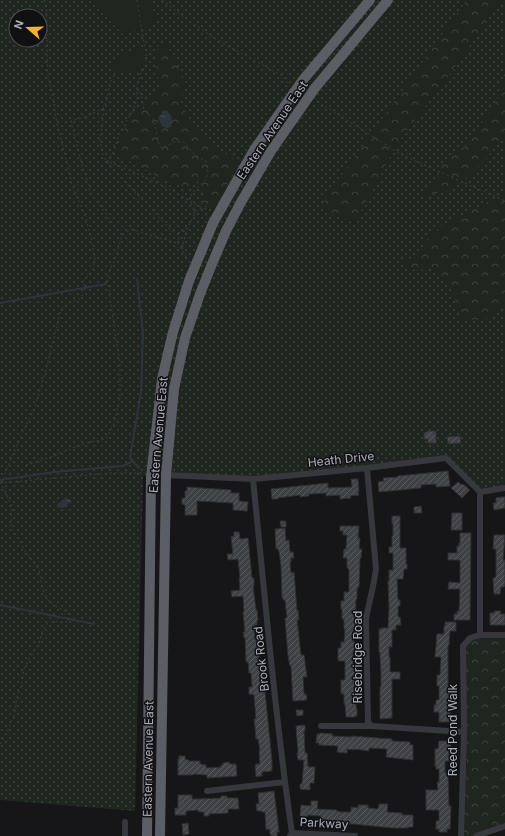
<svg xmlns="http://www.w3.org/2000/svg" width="505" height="836" font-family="Inter,sans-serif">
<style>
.grass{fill:url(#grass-dots);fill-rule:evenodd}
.forest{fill:url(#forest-crowns)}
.park{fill:#1e261f}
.water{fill:url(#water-ripples)}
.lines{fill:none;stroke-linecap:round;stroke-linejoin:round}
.stream{stroke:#2c353c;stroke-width:2}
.building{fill:url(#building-hatch);stroke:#303034}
.path{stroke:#3d3f44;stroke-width:1;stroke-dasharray:2 3;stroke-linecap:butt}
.minor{stroke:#37383d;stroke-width:6}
.trunk{stroke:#5b5e65;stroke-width:10}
.labels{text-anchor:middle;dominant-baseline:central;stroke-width:3;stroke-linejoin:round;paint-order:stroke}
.street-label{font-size:12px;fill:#a8adb8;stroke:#111113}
</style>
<defs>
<pattern id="grass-dots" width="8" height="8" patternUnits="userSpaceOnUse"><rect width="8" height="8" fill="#1e261f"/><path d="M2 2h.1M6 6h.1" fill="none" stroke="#3c433d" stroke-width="1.8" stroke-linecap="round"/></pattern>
<pattern id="forest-crowns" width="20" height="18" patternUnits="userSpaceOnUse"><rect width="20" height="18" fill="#1e261f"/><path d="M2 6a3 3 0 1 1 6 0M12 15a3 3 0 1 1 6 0" fill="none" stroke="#3c433d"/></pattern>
<pattern id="water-ripples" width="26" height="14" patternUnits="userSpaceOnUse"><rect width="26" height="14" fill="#2c353c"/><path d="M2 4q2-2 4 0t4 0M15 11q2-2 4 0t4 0" fill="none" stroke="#485056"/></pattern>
<pattern id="building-hatch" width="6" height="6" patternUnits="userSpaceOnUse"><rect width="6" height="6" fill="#404145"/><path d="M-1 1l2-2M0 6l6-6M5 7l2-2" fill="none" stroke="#595a5e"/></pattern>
</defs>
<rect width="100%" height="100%" fill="#161618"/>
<path class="grass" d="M0,0H90L123,34L151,2L153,0H467L320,208L354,223L398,142L453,70L500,0H505V488L480,492L446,458L254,479L166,475L143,476L135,811L0,800ZM16,16H40V40H16Z"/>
<path class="forest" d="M467,0H500L453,70L398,142L355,223L319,208L336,183Z
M165,41L186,83L180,102L193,124L213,147L240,162L215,208L202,205L206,196L197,180L187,188L168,182L118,155L117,149L125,128L135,112L160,88L156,65L158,46Z
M505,69V134L489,155L469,176L445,191L419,197L435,182L444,162L468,144L498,98Z
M505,193V301L493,315L483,320L461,319L450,283L432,269L415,270L399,262L418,256L427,239L443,225Z
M505,635V826L476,836H461L463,646L470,638Z"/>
<path class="park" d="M90,0H153L151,2L157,23L123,34Z
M142,47C145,53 145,60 142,67L135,71H126L118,75L110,64L130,51Z"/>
<path class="water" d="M165,110C172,115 173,118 171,127L167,128L162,126L158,118Z
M63,499H69L71,501L65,507L60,508L57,506L58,503L62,502Z"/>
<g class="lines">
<path class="stream" d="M137,279L143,333L141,392L130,458L139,468
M0,303L106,284
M0,480L54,472L123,466L133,461
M0,605L94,624"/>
</g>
<path class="building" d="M427,431H436V443H428V439H424V433L427,432Z
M460,436L461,443L448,444L447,437Z
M448,471L450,486L436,487V484L421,485V488L379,492L378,482L384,481L383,478L398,477V476Z
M351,479H358L359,492H358L359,495L350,496L351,498L340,499V495L326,496V493L311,494H309V496L300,497V495L278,498V499H272L271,489L328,483V488L352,487Z
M458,482L462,485L463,484L470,490L462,498L451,488Z
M187,487L231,490V493H239V501L248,502L247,511L233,510V503L197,501V515H185V505L182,504V498H185V491H187Z
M501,497H505V508L494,510L493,503H496V498Z
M421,506L422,513H414V507Z
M452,513H462V530H451Z
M392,516H400V548H406V564H407V569H404L403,579H397L398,600H400V606H398V617H400L401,625H396V630H392V647H389V657H390V672H400V679H392V718L380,719V687H381V674L380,656V652H379V629H381V628H388L389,609L388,581H389V570H393V553H389V547H392V536H393V524H392Z
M280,521H286V527H281Z
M340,526H359L358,538H360L359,549H362L361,558H360L359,587H358V589H357V599H356L355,630H353V642H355V651H353V664H357V672H355V677H354L355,688H356V708H357V716H355V717H346L345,704H344V694H341V680H345V661H338V648H341V642H344L345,629H344V619H342V609H341V601H344V592H349V569L347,568V558H343L344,549H346L347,535H343V531H340Z
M285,528L286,541L289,540L290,552H293L294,558H291V562H290L291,573L294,572L297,611L298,610L299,620H297L301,655H304L307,677H303L304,694H306L307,700L293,701L291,666H290L288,656L286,631L285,618H287L285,600H283V598H282L281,565L279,552L278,549H276L275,529Z
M234,532H239L240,539L248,538L252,578H254V586H253L256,610H257L258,620H257V625H254L255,640H257L261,673H263L272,761V771L262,772V776L256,777L255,766L256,764H260L259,751L260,750L258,739H256L255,727L254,719H256L254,695L249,694V687H252V685L251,673H249L248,662H246L245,637L244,638L243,632H245L243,612H244L243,596L232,597L231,591L240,590L239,578H240L238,559L228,560L227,554H233L231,537L234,536Z
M460,533H471L470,620H454V614H457V611H459L460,589H448L449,582L460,583V560H448V553H457V546H459V543H460Z
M494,535H505L503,560H505V584L504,587H501L500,594H494L493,578H495L496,576V549H493Z
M494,611H501L500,614H505V625H490V613H494Z
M445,622H456V631H450L449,645H448V689H449V707H450V722H439V712H434V705H436V700H439V686H437V675H440L441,657H435L437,634H444V626H445Z
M296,710H303V715L297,716Z
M305,725V731H304L305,753H307L308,767H315L314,783H310V790L300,789V784H302L304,760H298L297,753L298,752L296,726Z
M320,733L333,734L332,736L351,737V736L392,739V741L410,742V745H413V760L386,757L387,749L369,748V751L354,749V750L347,749V753L337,752L338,746L319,745V743H316L317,734H320Z
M439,741H450V745H451V751H449V761H445V773H448L449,806H451L450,829H447V832H439V829H436V821H439V810H426V790H438L437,782H439V769H436V766H435V749H438Z
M179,756H185V759L190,761H200V764L206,765V768L221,767V765H223V763L229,762L230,764H236L237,776L207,778V775L193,774V775H178V759H179Z
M274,791L279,832H277V836H272V835H270V829L266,830L265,812H262V811H257L256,804H259L258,793Z
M178,795H192V799H199L221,798V796H227V798H238L239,809H228V813L209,814V816H204V812H199L198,810L186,811V815H175V808H178Z
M311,801H318L317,809L337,810V811L340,812H351V807L358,808V805H368V808L378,809L379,804H388L387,812L402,813V815H413V827H408V828H393L353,824L320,823L321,816L307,815V817H300L301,805L311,806Z
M188,823L189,834L183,835L182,824Z"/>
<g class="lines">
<path class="path" d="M44,0L46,6L47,15V29L48,37L47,52L48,76L52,93L57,123L72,184L85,216L92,241L95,259L93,268L89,275L83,281
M137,0L144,44L146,52V66L141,73L137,87V100L132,112L119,134L114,151L107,162H110L151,180L171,190L202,208
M162,0L184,17L217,40L283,76L287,82L290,84
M137,88L141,94L144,110L154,120L157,134L159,146L162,148L174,142H184L195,155L206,161L208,172L206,179L192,193L189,200
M317,101L402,155L505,201
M104,109L100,141L102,152L107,162L112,169L149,206L166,225L173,232L177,233L179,238L178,243L187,258L189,259
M191,203L194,208V214
M178,233L185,231L187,228
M123,235L131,229L159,238L177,243
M182,249L186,232L196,211L202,208L211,210
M84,284L85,292
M26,465L40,461L86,443L106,439L114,424L120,397V365L107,278L116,256L122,236L91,193L80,158L71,121L82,118L104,108L108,96L109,85L116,72
M0,483L111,473H143
M0,744L8,730L14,715L16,707V700L21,686L24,669L28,660L36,649L39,644L42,632L45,627L48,623L56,621L61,623L69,621V615L67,612L54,605L49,601L45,595L42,587L39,570L26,552L13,530L11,526L12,506L1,483L22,433L31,416L35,406L46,370L61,309C64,307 66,304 69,303C75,300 80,301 83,294"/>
<path class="minor" d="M367,468L376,569C374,586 369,602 366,619L368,722L372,726
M166,475L253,479L367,468L446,458L480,492L505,488
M253,479C265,597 275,715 292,833L290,836
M480,635H505
M321,726H372L464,732
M207,791L285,782
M292,833L355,836
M125,836V822
M461,836L464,732L463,646L470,638L480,635V492
M476,836L505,826"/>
<path class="trunk" d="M147,836L151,477L162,379L173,332L189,281L213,223L254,150L302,81L370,0
M160,836L166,475L174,389L185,338L200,294L212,264L226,231L240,204L271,151L315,88L388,0"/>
</g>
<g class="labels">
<g class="street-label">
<text transform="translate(272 130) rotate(-56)">Eastern Avenue East</text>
<text transform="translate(158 435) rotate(-85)">Eastern Avenue East</text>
<text transform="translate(341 459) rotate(-6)">Heath Drive</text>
<text transform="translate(357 657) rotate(-90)">Risebridge Road</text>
<text transform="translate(261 659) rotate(-96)">Brook Road</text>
<text transform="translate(452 730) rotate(-90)">Reed Pond Walk</text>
<text transform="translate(148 759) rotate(-89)">Eastern Avenue East</text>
<text transform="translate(324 823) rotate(3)">Parkway</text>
</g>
</g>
<g transform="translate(28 28) rotate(290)"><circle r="19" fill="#111113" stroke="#4d4f55"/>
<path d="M0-3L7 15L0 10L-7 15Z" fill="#f2b134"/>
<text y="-6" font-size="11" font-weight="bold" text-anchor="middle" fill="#a8adb8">N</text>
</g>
</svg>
